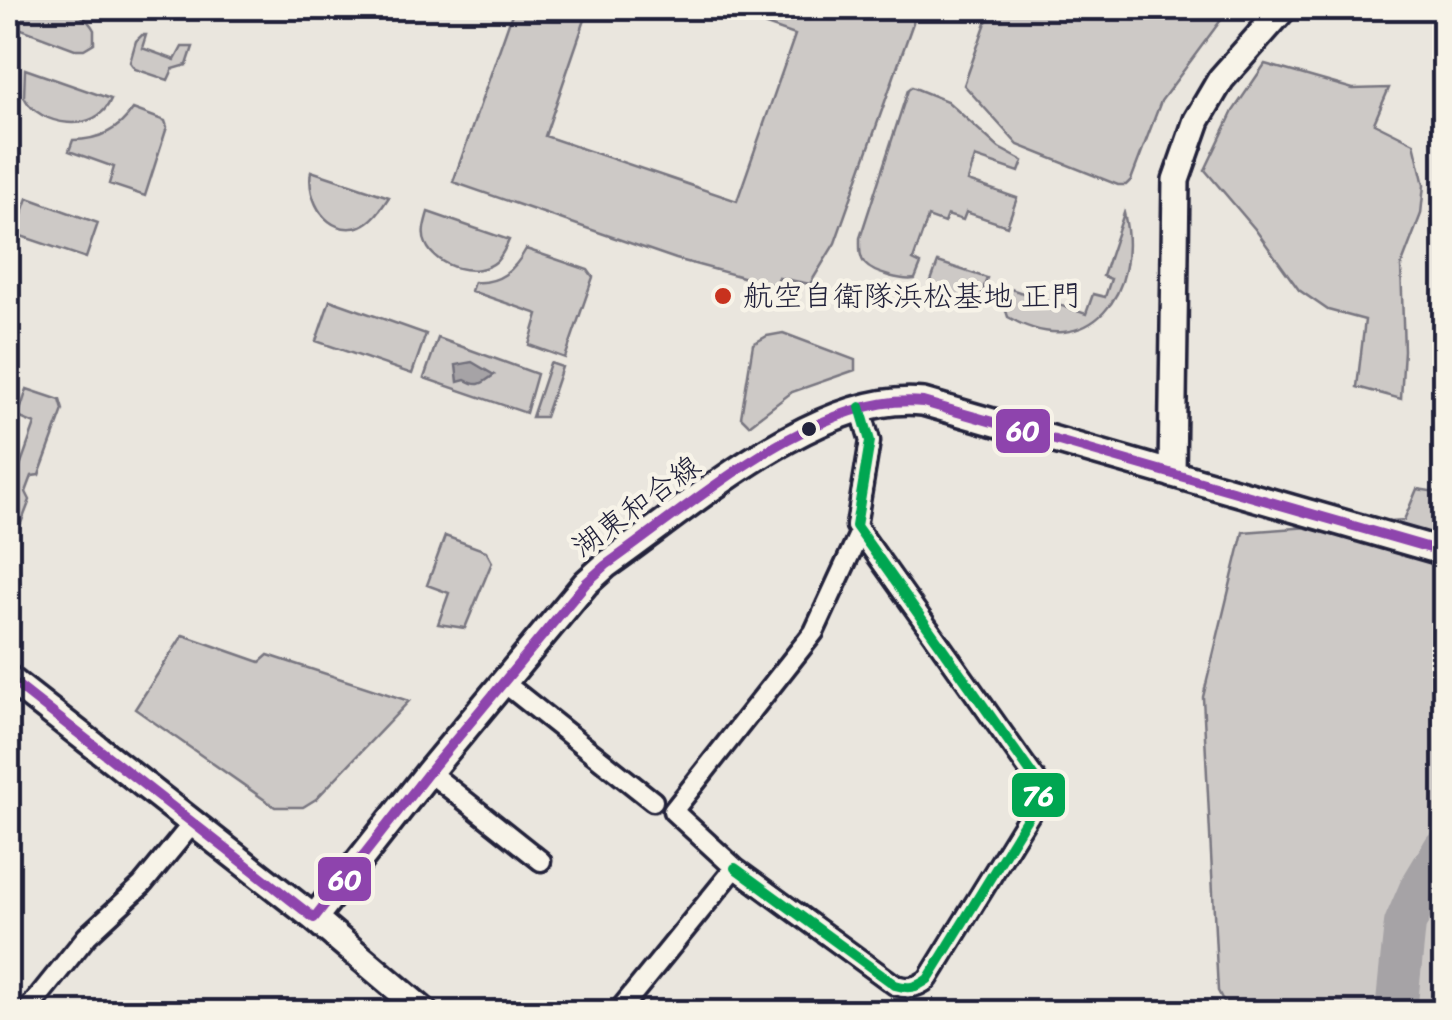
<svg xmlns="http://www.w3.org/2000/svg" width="1452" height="1020" font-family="Sriracha,'Klee One',sans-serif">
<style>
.green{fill:#cdc9c6;stroke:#787680;stroke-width:2.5}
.water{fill:#a6a3a6;stroke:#716f7b;stroke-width:2.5}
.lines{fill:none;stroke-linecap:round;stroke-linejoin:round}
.river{stroke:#a6a3a6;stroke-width:42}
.street-casing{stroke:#22223b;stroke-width:25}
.secondary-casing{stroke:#22223b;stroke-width:32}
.street{stroke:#f7f3e8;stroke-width:18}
.secondary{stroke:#f7f3e8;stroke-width:25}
.bus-1-casing{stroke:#f7f3e8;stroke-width:18}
.bus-2-casing{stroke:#f7f3e8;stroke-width:18}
.bus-1{stroke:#8e44ad;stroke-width:10}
.bus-2{stroke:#00a651;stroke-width:10}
.poi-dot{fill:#c8321e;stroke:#f7f3e8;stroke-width:4}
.bus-dot{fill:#22223b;stroke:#f7f3e8;stroke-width:4}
.labels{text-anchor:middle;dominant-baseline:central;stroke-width:9;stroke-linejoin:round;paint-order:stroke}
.poi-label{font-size:30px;fill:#22223b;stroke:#f7f3e8;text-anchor:start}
.street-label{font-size:30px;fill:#22223b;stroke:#f7f3e8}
.line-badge{stroke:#f7f3e8;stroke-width:4}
.badge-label{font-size:28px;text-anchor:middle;font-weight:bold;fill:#fff}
</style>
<rect width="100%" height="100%" fill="#eae6de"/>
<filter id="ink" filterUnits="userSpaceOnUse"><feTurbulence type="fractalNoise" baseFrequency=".01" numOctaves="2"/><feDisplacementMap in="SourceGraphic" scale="20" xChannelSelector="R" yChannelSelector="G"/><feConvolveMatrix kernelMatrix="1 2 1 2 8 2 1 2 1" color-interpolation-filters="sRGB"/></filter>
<g filter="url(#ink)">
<path class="green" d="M8,8C36,7 78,0 94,30V43L84,49H75L8,24Z
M514,8H589L545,136L737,201L795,35L718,8H914L915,17L835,243L810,284L779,278L776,286L676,259L453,182Z
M991,8H1182L1221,20L1161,101L1131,180L1126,185H1118L1018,145L964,85Z
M142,35H146L142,48L175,60L182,47H193L187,65L173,69L168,80L135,69L130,62L136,41Z
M1265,64L1353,89L1389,88L1374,123L1414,143L1424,185L1421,214L1401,266L1404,350L1401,399L1357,387L1365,320L1328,310L1299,290L1255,229L1205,170L1233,111Z
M25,69L111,99C97,135 39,127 24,97Z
M912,87L947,101L999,148L1023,161L1019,172L975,157L968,181L1017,198L1007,226L966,212L963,220L947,215L944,223L928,217L913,260L921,264L915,279C903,281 874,274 865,264C859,257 860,247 860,238L908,90Z
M133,109L165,121L167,127L145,196L109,184L114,167L69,151L73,140C98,140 119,130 133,109Z
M311,171L389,197C382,207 374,221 361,226C327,238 306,199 311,171Z
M28,198L98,223L86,258L15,234Z
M428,212L509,240C506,247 502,255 497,261C477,279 436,267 426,244C421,234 425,223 428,212Z
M1124,213C1143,291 1090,365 1008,317L1004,305L1008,288L1086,314L1093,294L1105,297L1111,279L1103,276Z
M526,249L588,270L593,277L565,358L529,345L538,314L471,291L474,282C499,284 514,271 526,249Z
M938,262L987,278C983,289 982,299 969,302L928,289Z
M330,300L426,334L412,374L316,341Z
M783,333L855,360V370L792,392L749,425L741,417L753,344L767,336Z
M438,338L537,374L526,413L424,378Z
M550,363L562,367L545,417H532Z
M27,389L60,400L63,410L39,475L32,476L26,492L30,500L8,557V500L35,424L18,417Z
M1417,489L1444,493V1012H1229L1218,991L1203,697L1243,532L1404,520Z
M445,536L486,551L492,562L465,628L438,624L449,593L427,585Z
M183,635L260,662L268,655L409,701L316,799L303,807H275L135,709Z"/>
<path class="water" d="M472,362L494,375C482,383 480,388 465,380L458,382L456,365Z"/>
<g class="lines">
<path class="river" d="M1396,1012L1405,924L1420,889L1444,849"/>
<defs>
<path id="street" d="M503,682L653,801
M429,772L541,861
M735,868L895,985C908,989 916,988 928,979L1039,799L1036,780L856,526L870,441L860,407
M26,1012L87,936L142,885L193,823
M618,1012L735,868L673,811L814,632L860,532"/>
<path id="secondary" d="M1172,474L1176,180L1197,120L1221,79L1284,8
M8,678L314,918L429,772L586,583L606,565C688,508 820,390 923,402L1444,552
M314,918L425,1012"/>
</defs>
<use href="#street" class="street-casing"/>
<use href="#secondary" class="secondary-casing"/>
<use href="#street" class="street"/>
<use href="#secondary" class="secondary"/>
<defs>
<path id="bus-1" d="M8,678L314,918L429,772L586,583L606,565C688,508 820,390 923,402L1444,552"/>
<path id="bus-2" d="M735,868L895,985C908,989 916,988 928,979L1039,799L1036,780L856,526L870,441L860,407"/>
</defs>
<use href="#bus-1" class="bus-1-casing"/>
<use href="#bus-2" class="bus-2-casing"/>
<use href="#bus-1" class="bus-1"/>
<use href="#bus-2" class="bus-2"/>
</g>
</g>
<circle class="poi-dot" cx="723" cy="296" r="10"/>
<circle class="bus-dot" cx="809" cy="429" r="9"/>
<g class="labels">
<g class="poi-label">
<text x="743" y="296">航空自衛隊浜松基地 正門</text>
</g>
<g class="street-label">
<text transform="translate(636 506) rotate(-36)">湖東和合線</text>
</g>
</g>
<g class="line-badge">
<rect x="994" y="407" width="58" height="48" rx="10" fill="#8e44ad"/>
<rect x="1010" y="771" width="57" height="48" rx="10" fill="#00a651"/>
<rect x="316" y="855" width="57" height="48" rx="10" fill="#8e44ad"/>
</g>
<g class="badge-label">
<text x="1023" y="440">60</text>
<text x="1038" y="805">76</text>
<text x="345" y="889">60</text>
</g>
<rect width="1452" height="1020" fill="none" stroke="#f7f3e8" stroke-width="40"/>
<rect x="20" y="20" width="1412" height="980" fill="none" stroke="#22223b" stroke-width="4" filter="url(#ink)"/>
</svg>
